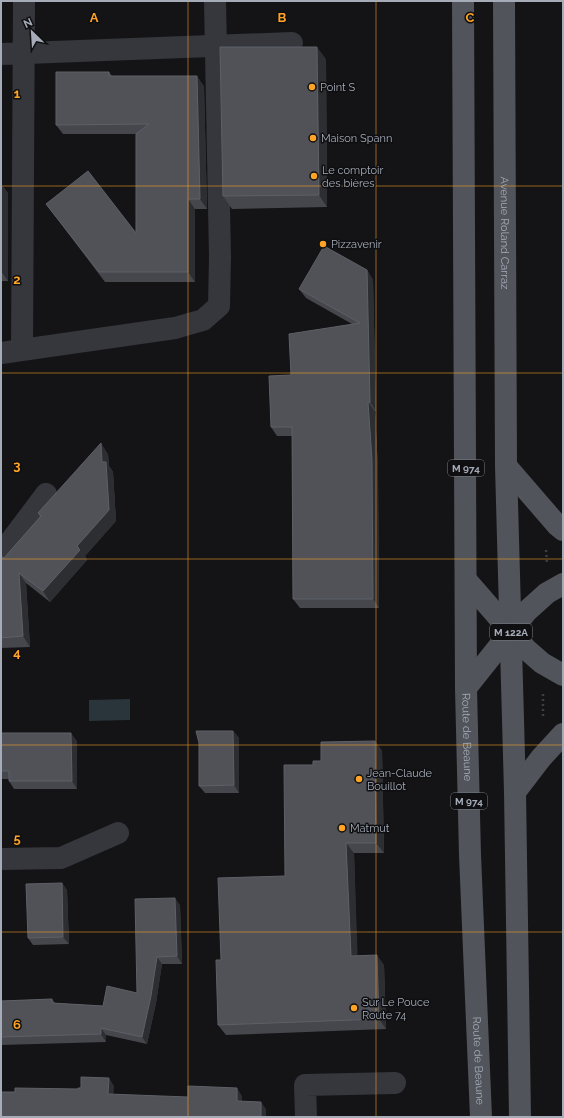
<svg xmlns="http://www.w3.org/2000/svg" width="564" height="1118" font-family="Raleway,sans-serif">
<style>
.water{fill:#29353b}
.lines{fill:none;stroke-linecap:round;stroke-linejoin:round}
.path{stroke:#3b3e43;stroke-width:2.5;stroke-dasharray:2 3;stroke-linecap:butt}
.minor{stroke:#35373c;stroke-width:22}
.major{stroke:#51545b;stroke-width:22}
.wall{fill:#45474c}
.shaded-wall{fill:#2d2e32}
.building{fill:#505258;stroke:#5d6067}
.grid{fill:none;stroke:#ffa424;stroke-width:1;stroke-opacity:0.55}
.poi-dot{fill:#ffa424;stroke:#0f0f11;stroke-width:1.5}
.labels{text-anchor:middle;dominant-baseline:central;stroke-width:3;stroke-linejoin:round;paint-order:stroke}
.shield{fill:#0f0f11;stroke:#787d86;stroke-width:1}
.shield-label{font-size:10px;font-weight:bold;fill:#a5acb8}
.poi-label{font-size:11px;fill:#a5acb8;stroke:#0f0f11;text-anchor:start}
.street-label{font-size:11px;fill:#a5acb8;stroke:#0f0f11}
.grid-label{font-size:13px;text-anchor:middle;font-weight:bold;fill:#ffa424;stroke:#0f0f11;stroke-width:3;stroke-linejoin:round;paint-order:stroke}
</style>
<rect width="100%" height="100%" fill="#141416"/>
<path class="water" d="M130,699V720L89,721V700Z"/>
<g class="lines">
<path class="path" d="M546,550L547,563
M543,694V717"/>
<path class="minor" d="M1,54L292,43
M22,350L24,1
M1,353L175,328L203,320L219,306L220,257L215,1
M1,554L46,494
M1,859L61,858L118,833
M306,1117L305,1085L395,1083"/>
<g class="major">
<path id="s1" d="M463,1L466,688L470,855L481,1117"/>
<path id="s2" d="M504,1L506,466L515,792L520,1117"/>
<path d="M506,466L557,525L563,530"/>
<path d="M466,580L526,649L542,663L563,675"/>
<path d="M466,688L527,611L547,593L563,584"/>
<path d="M515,792L541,758L563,734"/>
</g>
</g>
<path class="wall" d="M326,59L327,207L232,209L223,196Z
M109,72L112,76L204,86L207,209H195V282H105L46,204L136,233V134H63L56,125Z
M1,184L8,193V281H1Z
M367,270L373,280L376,411H375L378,469L379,608H300L293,599L292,436H277L271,427L291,375L352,324L306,298L299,289Z
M108,454L109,466L113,472L116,521L85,556L87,560L50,602L26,583L30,647L1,648V556L4,558L40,517L38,513Z
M233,731L239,738V793H205L199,786Z
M1,733L77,741V789H14L9,781V779H1Z
M375,741L382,751L384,853H354L357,956L384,965L386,1029L226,1035L218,1025L221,960L285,876L313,765Z
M62,883L67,890L69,944L33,945L28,938Z
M180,905L182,964H162L156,1003L147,1044L106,1035V1042L1,1045V1001L52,999L55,1003L103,1006L137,993Z"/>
<path class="shaded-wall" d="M317,47L326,59L327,207L319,195Z
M197,76L204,86L207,209L200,199Z
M1,184L8,193V281L1,271Z
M188,199L195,209V282L188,272Z
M367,270L373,280L376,411L370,402Z
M368,402L375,411L378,469L379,608L373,599Z
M101,443L108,454L109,466L113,472L116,521L85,556L87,560L50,602L43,591L77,546L102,462Z
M19,573L26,583L30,647L23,636Z
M233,731L239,738V793L234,785Z
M71,733L77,741V789L72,781Z
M375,741L382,751L384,853L376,843Z
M346,843L354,853L358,966L351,956Z
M62,883L67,890L69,944L63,937Z
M175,898L180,905L182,964L177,956Z
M377,955L384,965L386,1029L379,1019Z
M157,957L162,964L156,1003L147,1044L142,1037Z
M101,1028L106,1035V1042L101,1034Z
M109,1078L114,1086L113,1102L108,1094Z
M237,1088L242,1096V1109L237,1101Z
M261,1102L266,1109V1117H261Z"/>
<path class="building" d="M220,47H317L319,195L223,196Z
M56,72H109V76H197L200,199H188V272H99L46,204L88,171L136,233V134L149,124L56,125Z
M324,246L367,270L370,402H368L372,460L373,599H293L292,427H271L269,376L291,375L289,334L360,323L299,289Z
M101,443L102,462H106L109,510L77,546L80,550L43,591L19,573L23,636L1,638V556L4,558L41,516L38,513Z
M196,731H233L234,785L199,786V743Z
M1,733H71L72,781H9V771H1Z
M375,741L376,843H346L351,956L377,955L379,1019L218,1025L216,960H221L218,878L285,876L284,765H313V761H321V742Z
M62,883L63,937L28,938L26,884Z
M175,898L177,956L157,957L151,996L142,1037L101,1028V1034L1,1037V1001L52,999V1003L103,1006L107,986L137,993L135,899Z
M81,1077L109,1078L108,1094L188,1097V1086L237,1088V1101L261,1102V1117H1V1092H15V1088L78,1089V1088H81Z"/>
<path class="grid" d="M188,1V1117M376,1V1117M1,186H563M1,373H563M1,559H563M1,745H563M1,932H563"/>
<g class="poi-dot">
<circle cx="312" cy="87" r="4"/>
<circle cx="313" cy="138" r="4"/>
<circle cx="314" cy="176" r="4"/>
<circle cx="323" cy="244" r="4"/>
<circle cx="359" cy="779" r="4"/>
<circle cx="342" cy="828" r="4"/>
<circle cx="354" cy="1008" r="4"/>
</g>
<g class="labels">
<g class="shield">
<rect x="448" y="460" width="36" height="16" rx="3"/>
<rect x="490" y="624" width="42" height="16" rx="3"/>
<rect x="451" y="793" width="36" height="16" rx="3"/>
</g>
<g class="shield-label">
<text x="466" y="468">M 974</text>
<text x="511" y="632">M 122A</text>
<text x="469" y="801">M 974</text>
</g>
<g class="poi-label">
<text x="320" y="87">Point S</text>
<text x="321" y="138">Maison Spann</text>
<text x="322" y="170">Le comptoir<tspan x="322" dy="13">des bières</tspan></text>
<text x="331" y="244">Pizzavenir</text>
<text x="367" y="773">Jean-Claude<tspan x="367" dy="13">Bouillot</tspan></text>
<text x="350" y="828">Matmut</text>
<text x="362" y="1002">Sur Le Pouce<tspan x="362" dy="13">Route 74</tspan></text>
</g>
<g class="street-label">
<text stroke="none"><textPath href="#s2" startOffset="232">Avenue Roland Carraz</textPath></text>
<text stroke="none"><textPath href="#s1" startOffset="736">Route de Beaune</textPath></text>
<text stroke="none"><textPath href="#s1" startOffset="1060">Route de Beaune</textPath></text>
</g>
</g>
<g class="grid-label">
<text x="94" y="22">A</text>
<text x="282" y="22">B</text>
<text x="470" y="22">C</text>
<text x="17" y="98">1</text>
<text x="17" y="284">2</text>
<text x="17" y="470">3</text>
<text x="17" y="657">4</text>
<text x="17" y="843">5</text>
<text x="17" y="1029">6</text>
</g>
<rect width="564" height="1118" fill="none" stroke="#a5acb8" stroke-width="4"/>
<g transform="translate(32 32) rotate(335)" stroke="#0f0f11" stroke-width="3" paint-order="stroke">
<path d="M0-3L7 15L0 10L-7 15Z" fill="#a5acb8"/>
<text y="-6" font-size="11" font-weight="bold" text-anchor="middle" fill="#a5acb8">N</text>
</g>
</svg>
